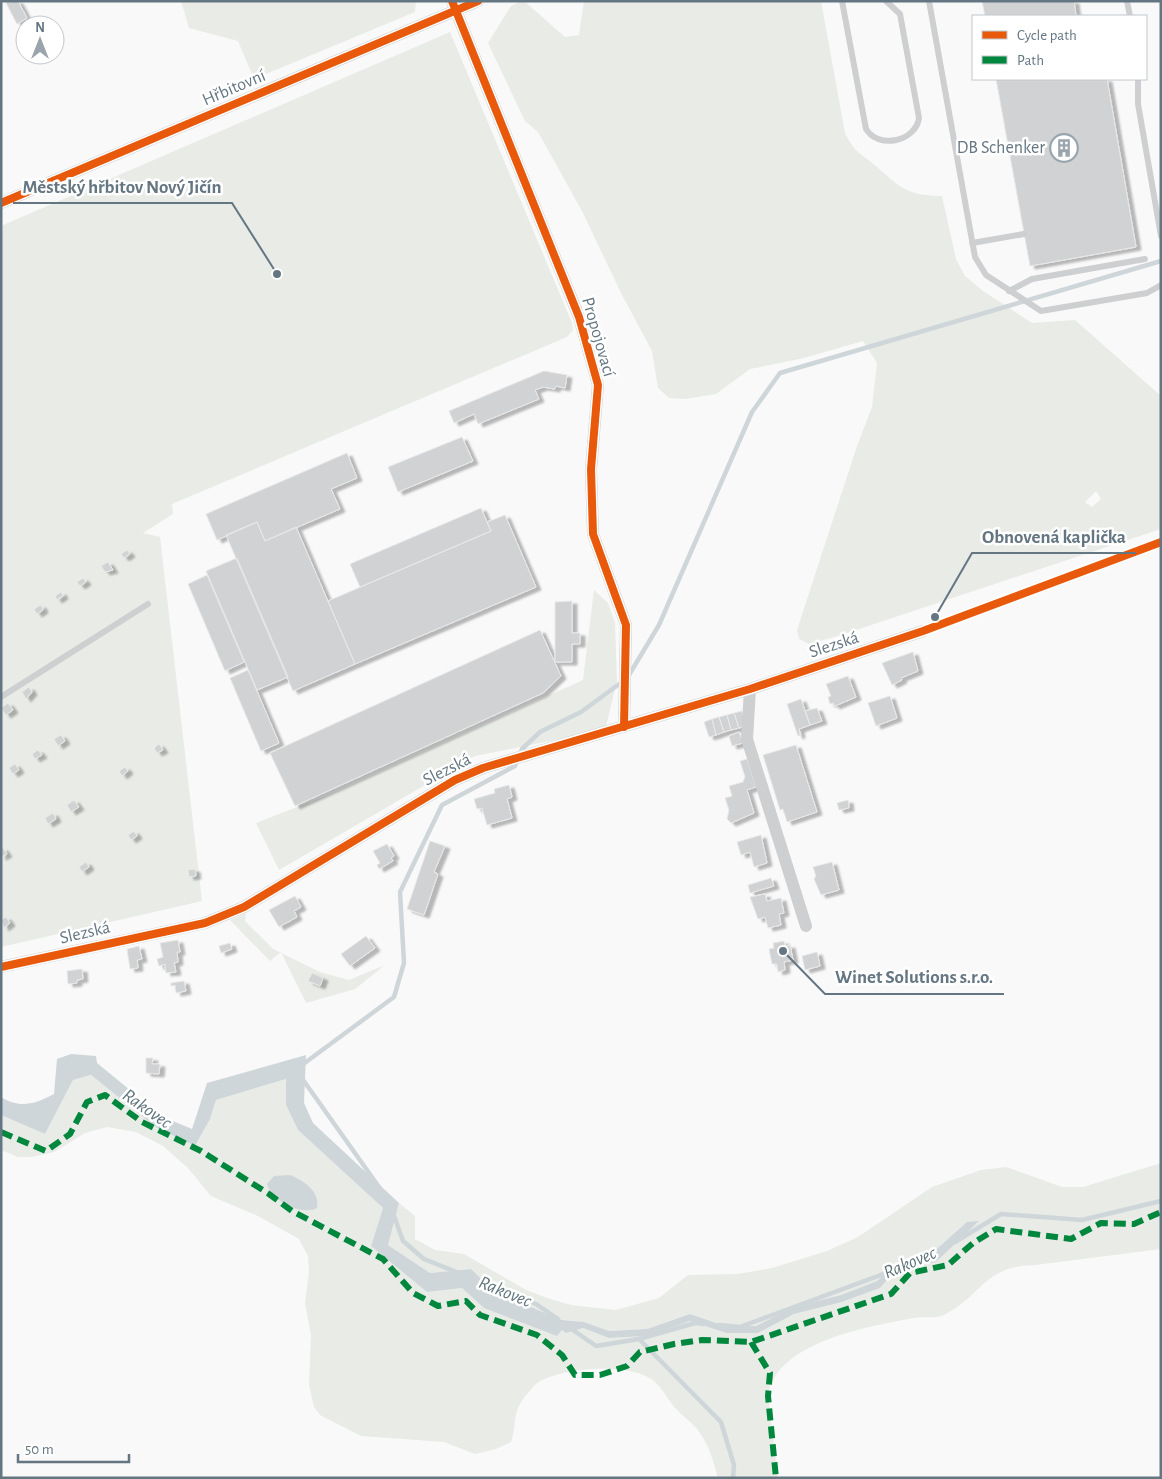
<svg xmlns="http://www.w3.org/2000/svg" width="1162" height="1479" font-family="'Alegreya Sans',sans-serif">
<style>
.green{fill:#e8ebe6;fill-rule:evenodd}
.water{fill:#ced6d9}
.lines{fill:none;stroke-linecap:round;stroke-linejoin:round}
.stream{stroke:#ced6d9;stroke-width:4.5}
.building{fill:#d0d2d3;stroke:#e8e8e8;filter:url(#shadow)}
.lane{stroke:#cecfd0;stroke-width:6}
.street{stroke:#cecfd0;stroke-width:12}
.quiet{stroke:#00873e;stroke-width:6;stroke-dasharray:12 6;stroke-linecap:butt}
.cycleway-casing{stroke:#fff;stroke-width:11}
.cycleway{stroke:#e8590c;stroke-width:8}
.labels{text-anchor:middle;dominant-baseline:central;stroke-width:5;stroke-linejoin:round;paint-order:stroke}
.street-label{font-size:18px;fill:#657683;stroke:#fff}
.poi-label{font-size:18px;fill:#657683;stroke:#fff;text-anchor:end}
.water-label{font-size:19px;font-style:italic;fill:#60757c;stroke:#fff}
.leader{fill:none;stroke:#657683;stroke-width:2}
.callout-dot{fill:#657683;stroke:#fff;stroke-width:2}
.callout-label{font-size:19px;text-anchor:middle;font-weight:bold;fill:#657683;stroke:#fff;stroke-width:5;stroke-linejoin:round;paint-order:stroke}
</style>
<defs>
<filter id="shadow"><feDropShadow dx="5" dy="3" stdDeviation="1" flood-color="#0004"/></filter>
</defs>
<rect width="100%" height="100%" fill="#f9f9f9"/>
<path class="green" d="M181,1H416L415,12L254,79L238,41L189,28Z
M521,1H524L565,37L579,35L584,1H821L845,133C856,155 860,152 877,167C900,188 909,196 942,196L956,259L965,276L983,291L1032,323L1075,320L1161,396V529L841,635L809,644L799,639L797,630L857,446L872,407L877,363L863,341L804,358L750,369L716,394L685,399L669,398L658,388L652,351L622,295L582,211L538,132L525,121L488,43L511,6ZM1096,491L1101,499L1092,507L1085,502Z
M450,32L572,323L573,330L567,337L172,504L173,514L143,533L160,537L202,901L1,947V226Z
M594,590L608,603L615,623L617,681L605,730L475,756L279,870L256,823L331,794L583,680Z
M246,913L245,921L273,949L320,972L349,980L385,965L355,989L306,1003L281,952L270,961L230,920Z
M91,1075L157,1128L195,1146L210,1119L216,1100L286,1079V1105L298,1130L383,1208L371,1246L427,1292L462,1288L484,1308L562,1330L566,1333L583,1328L609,1338L647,1336L690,1321L726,1333H758L794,1314L842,1302L880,1288L896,1270L936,1262L978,1222H967L931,1254L895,1264L877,1281L841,1295L793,1307L756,1326H725L690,1314L647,1329L609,1331L584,1322L562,1320L495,1292L471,1269L430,1273L388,1245L399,1203L415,1216V1239L435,1250L464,1254L526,1290L550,1299L571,1305L616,1310L659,1298L688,1275L738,1274L772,1268L827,1251L858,1237L932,1187L981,1170L1006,1167L1062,1187H1083L1161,1163V1249L1035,1265C983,1266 983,1295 944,1315C936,1319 923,1316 914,1318C870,1326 775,1342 768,1396L778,1478H718C713,1460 709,1444 697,1429C691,1422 684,1417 678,1411C669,1402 663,1389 654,1381C631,1362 559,1367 536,1384C532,1388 527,1394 523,1399C512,1415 517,1425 511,1442L496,1449L475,1454L444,1442L361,1436L320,1415L314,1407L309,1385L311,1335L305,1304L309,1271L308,1256L299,1239L258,1216L211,1196L188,1168L163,1146L136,1132L107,1127L85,1133L54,1152L32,1157H18L1,1150V1115L45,1134L73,1080Z"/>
<path class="water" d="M71,1054L96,1056L97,1063L163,1117L192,1129L207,1083L306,1055L304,1103L313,1123L399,1203L388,1245L430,1273L471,1269L495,1292L562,1320L584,1322L609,1331L647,1329L690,1314L725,1326H756L793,1307L841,1295L877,1281L895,1264L931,1254L967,1222L979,1221L936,1262L896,1270L880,1288L842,1302L794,1314L758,1333H726L690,1321L647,1336L609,1338L583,1328L566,1333L562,1330L557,1336L484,1308L462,1288L427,1292L371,1246L383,1208L298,1130L286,1105V1079L216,1100L210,1119L195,1146L157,1128L91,1075L73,1080L45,1134L1,1115V1097C20,1109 35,1104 54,1094L57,1059Z
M290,1175C304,1181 320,1191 317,1208C301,1216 272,1201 267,1184L274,1176Z"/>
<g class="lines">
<path class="stream" d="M629,675L659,625L752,412L780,373L1161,261
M302,1065L394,997L404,963L400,892L442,805L515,766L522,749L540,732L581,712L622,682
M301,1077L379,1187
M393,1213L403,1241L424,1259L459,1273
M955,1242L1001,1214L1082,1220L1161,1201
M482,1282L536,1304L558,1319
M719,1325L740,1327L889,1272
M570,1328L596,1346L639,1339L695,1323L704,1324
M639,1339L721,1422L734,1465L733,1478"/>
</g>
<path class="building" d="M9,1H18L27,18L17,24L6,3Z
M982,1H1074L1076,16H985Z
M996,79H1107L1136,247L1030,266Z
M544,371L567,375L565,388L556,386L555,389L543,387L535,390L539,399L478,424L474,414L454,423L449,411Z
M462,437L473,461L398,492L388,467Z
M347,453L357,478L331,489L340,509L265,541L257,522L217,540L206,514Z
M481,508L491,531L360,587L350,564Z
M505,515L536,587L355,664L328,601L491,531L487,522Z
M257,522L265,541L296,527L355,664L293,691L226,535Z
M127,550L130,554L124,558L121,554Z
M237,558L288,677L257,690L206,571Z
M108,562L113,570L105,572L101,566Z
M207,575L244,662L225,671L188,584Z
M83,578L86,582L80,586L77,582Z
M61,592L63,596L57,600L55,596Z
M572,601V633H580V644H572V662H555V602Z
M41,605L43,610L37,614L34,609Z
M540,630L561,676L543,693L295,806L270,753Z
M913,652L918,671L901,678L902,680L892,685L882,663Z
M248,670L279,743L261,751L230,678Z
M848,676L856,697L835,706L833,703L830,704L828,697L831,696L826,684Z
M29,687L32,692L26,699L22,692Z
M890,696L897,718L876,726L868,703Z
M801,699L810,725L799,729L800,735L798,736L787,704Z
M8,703L13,710L6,715L1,708Z
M817,708L822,721L810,725L805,711Z
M742,711L746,726L739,728L734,713Z
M734,713L739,728L731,730L727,715Z
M727,715L731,730L724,732L719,717Z
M719,717L724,732L716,735L712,719Z
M712,719L716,735L709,737L704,722Z
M739,732L743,743L732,746L729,736Z
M61,735L65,741L58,746L54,739Z
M159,744L163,750L157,753L154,748Z
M796,745L817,812L787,822L783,809L780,810L763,755Z
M38,750L42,755L35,759L32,754Z
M747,759L756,787L747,790L754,813L731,823L727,819L729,810L725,798L732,796L729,786L743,782L745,777L740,761Z
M15,764L19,770L13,774L9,768Z
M125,767L128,771L122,776L119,771Z
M509,785L512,797L507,799L512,818L487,825L482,808L477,809L474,799L495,793L494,789Z
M74,800L79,807L71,812L67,805Z
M848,800L849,808L839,810L837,803Z
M53,813L56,819L48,824L45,818Z
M134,831L137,836L131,840L128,835Z
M761,835L767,863L754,867L750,852L741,855L737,842Z
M430,841L445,846L434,872L438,874L424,915L407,909Z
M387,844L394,856L391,858L393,861L379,869L377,865L380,863L373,851Z
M3,848L7,854L1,857V849Z
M86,862L89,867L82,872L79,867Z
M832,862L839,890L821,895L814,879L816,876L813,867Z
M195,869L196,876L189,877L188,870Z
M771,878L774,886L750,893L748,885Z
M765,894L767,901L781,898L784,913L779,914L781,925L768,928L765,917L758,919L750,897Z
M295,896L301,907L294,911L297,917L279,927L269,910Z
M6,917L10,923L4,928L1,920Z
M366,936L375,948L350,966L341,954Z
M178,940L180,952H177L178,962L174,963L176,972L166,973L165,964L159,966L157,959L163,957L160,943Z
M784,941L785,946L790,945L793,960L784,962L785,970L778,972L777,964H772L769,949L774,948L773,943Z
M230,943L232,949L221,953L219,946Z
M139,946L142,959L137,960L138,968L130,969L127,949Z
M817,952L820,966L805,970L802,956Z
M82,969L83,979L77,980V983L68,984L67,971Z
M312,973L323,978L320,986L308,981Z
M184,981L186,991L176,993L175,985L171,986V983Z
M146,1058H153L152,1064H160L159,1074L146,1073Z"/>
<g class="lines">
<path class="lane" d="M842,1L866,129C879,150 916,141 919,118L900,14L886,1
M929,1L975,257L986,275L1041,311L1147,293L1161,285
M1127,1L1130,16
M1138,79V104L1161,236
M972,243L1024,234
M1009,291L1032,279L1145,259
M1,697L148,604"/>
<path class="street" d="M452,1L579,317L598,385L591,469L593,534L626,625L624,727
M1,203L478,1
M750,689L747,739L806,926
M1,967L205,923L244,907L455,780L483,768L750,689L923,631"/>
<path class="quiet" d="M1,1132L46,1151L70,1134L87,1102L105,1095L142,1122L201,1151L269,1194L292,1211L383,1259L413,1293L438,1306L466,1301L480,1315L537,1335L562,1355L575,1375H600L627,1366L640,1352L674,1344L702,1340L751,1342L891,1294L910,1273L948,1265L973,1243L996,1229L1071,1239L1101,1223L1134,1224L1161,1212
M751,1342L770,1373L768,1396L776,1478"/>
<defs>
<path id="cycleway" d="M452,1L579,317L598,385L591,469L593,534L626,625L624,727
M1,203L478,1
M1,967L205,923L244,907L455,780L483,768L750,689L923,631L1161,542"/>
</defs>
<use href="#cycleway" class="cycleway-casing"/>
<use href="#cycleway" class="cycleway"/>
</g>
<defs>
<symbol id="building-ring" viewBox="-11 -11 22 22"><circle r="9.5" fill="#fff" stroke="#99a4ac" stroke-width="1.5"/><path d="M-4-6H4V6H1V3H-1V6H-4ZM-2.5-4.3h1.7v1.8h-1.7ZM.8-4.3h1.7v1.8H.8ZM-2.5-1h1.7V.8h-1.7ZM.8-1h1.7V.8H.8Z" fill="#99a4ac"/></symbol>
</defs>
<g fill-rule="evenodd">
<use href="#building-ring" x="1048" y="132" width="32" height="32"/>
</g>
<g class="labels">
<g class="street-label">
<text transform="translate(234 88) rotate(-23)">Hřbitovní</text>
<text transform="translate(598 337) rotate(74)">Propojovací</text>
<text transform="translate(834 645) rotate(-18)">Slezská</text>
<text transform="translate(447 770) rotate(-27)">Slezská</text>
<text transform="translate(85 933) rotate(-13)">Slezská</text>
</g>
<g class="poi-label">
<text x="1045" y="148">DB Schenker</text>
</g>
<g class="water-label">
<text transform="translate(147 1109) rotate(35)">Rakovec</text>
<text transform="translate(910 1263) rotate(-23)">Rakovec</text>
<text transform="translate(505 1292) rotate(22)">Rakovec</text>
</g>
</g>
<path class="leader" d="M277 274L232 203H13M935 617L972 553H1136M783 951L825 994H1004"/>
<g class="callout-dot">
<circle cx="277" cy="274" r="5"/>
<circle cx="935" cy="617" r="5"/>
<circle cx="783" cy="951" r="5"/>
</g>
<g class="callout-label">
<text x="122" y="193">Městský hřbitov Nový Jičín</text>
<text x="1054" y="543">Obnovená kaplička</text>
<text x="914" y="983">Winet Solutions s.r.o.</text>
</g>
<rect width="1162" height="1479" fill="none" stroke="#657683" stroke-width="5"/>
<rect x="972" y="15" width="175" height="65" fill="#ffffff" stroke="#c1c8cd"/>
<rect x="982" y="31" width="25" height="8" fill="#e8590c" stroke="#c1c8cd"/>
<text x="1017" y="40" font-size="15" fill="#657683">Cycle path</text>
<rect x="982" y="56" width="25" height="8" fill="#00873e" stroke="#c1c8cd"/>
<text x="1017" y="65" font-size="15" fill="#657683">Path</text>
<g transform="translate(40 40)"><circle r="24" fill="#ffffff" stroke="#c1c8cd"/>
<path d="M0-4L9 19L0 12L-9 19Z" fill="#99a4ac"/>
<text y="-8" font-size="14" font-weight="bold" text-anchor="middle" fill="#657683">N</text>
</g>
<path d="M18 1454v8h111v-8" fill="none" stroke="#657683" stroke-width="2.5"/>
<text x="25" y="1454" font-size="15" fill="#657683" stroke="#ffffff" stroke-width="4" paint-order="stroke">50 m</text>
</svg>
